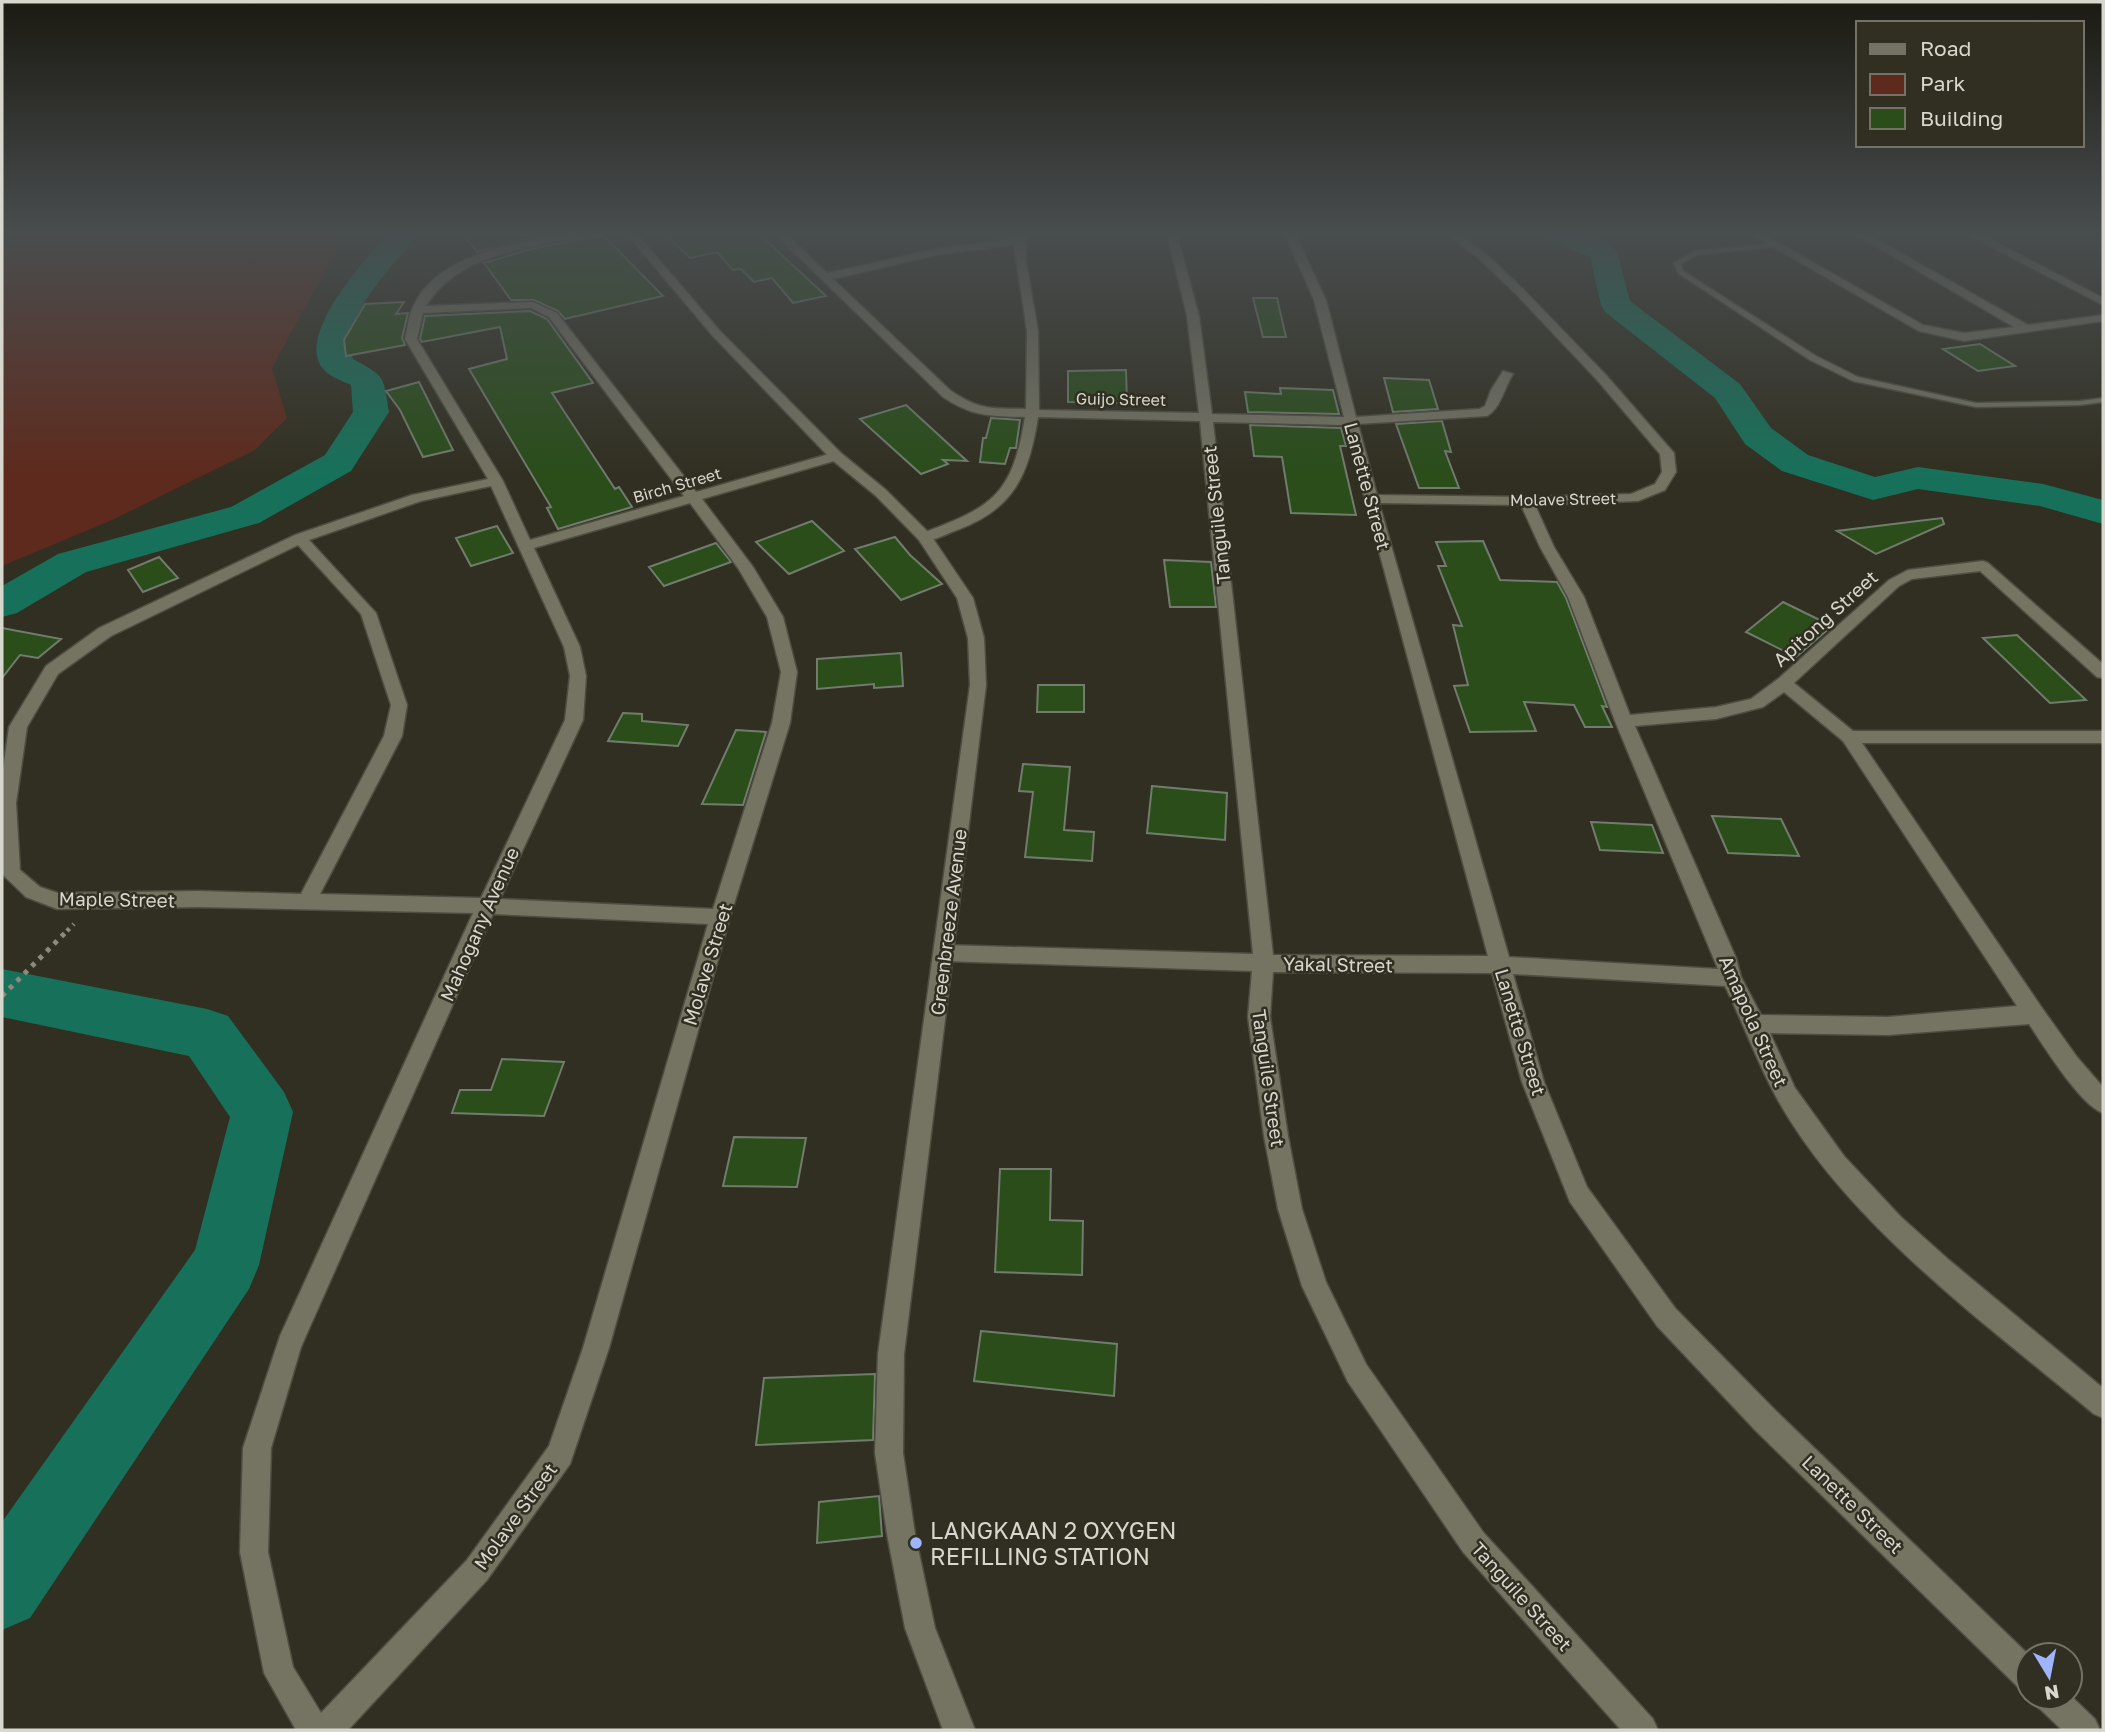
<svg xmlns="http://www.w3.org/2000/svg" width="2105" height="1732" font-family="'Golos Text',sans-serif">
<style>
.green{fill:#5e2a1d}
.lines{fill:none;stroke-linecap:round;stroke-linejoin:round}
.river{fill:#17715a;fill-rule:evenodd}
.building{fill:#2a4d1a;stroke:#717c6e;stroke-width:2}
.service-casing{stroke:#4e4d41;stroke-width:3}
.minor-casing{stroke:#4e4d41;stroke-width:3}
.tertiary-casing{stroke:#4e4d41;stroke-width:3}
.path-far1{stroke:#8b8a7e;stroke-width:4.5;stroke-dasharray:3.5 5;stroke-linecap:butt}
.path{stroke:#8b8a7e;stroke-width:5;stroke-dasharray:4.5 6;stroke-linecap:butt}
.service{fill:#757463;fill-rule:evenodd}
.minor{fill:#757463;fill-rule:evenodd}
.tertiary{fill:#757463;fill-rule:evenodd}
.poi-dot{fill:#a0b3fd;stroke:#312f21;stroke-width:2.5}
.labels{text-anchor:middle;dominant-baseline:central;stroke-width:5;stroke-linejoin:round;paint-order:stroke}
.far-street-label{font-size:16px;fill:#d8d7ce;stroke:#312f21}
.street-label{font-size:19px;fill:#d8d7ce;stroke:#312f21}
.near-poi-label{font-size:23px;fill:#d8d7ce;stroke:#312f21;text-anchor:start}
</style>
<rect width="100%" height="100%" fill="#312f21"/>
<path class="green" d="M2,234H345L272,368L287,418L255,450L112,520L2,566Z"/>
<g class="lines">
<path class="river" d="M388,234H417C395,267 337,316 353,359C386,377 383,375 389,412L351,471L259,523L86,572L17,613L2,617V586L58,554L231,507L325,455L353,412L351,385C343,381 333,378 326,372C290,340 366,258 388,234Z
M1544,234C1566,233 1603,231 1617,252L1630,301L1740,384L1771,428L1808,455L1875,477L1918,467L2043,484L2103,500V524L2040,506L1918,489L1873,500L1782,471L1745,444L1715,398L1605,312L1601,305L1590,257L1548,240Z
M2,969L207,1009L228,1016L284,1092L293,1112L259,1265L249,1289L30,1618L2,1630V1522L195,1250L230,1117L189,1056L2,1017Z"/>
</g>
<path class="building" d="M463,234H551L477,252Z
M665,234H759L826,296L793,303L772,278L754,282L741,269L733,270L717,252L690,258Z
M603,235L663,296L565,319L558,311L534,300H511L484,263L531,249Z
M1253,298H1277L1286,337H1263Z
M404,302L396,314L408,313L402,338L405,345L346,356L344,340L365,304Z
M530,311L547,319L593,383L552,393L615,489L619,487L632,507L558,529L547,508L551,507L469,369L507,359L500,327L422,342L420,339L425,316Z
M1980,344L2015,366L1978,371L1943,349Z
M1126,370L1127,403L1068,402V371Z
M1384,378L1429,380L1438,409L1393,412Z
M419,382L453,450L423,457L400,410L386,391Z
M1280,388L1333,390L1339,414L1248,412L1245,392L1281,394Z
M906,405L967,461L943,460L948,464L921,474L860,419Z
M991,418L1020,420L1016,448H1010L1005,464L980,462L983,438H986Z
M1442,421L1451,452L1445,451L1459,488H1419L1396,424Z
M1250,425L1341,428L1346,446H1340L1356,515L1291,513L1282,457L1254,456Z
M1942,518L1944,524L1876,554L1837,531Z
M812,521L844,551L789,574L756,542Z
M497,526L513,553L471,566L456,538Z
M895,537L910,555L942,584L901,600L855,549Z
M1483,541L1500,580L1557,582L1566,598L1607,707L1602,706L1612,727H1585L1574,705L1524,702L1536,731L1470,732L1454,686L1468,685L1453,625L1462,626L1438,566H1446L1436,542Z
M716,543L731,562L664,586L649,567Z
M159,557L178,578L143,592L128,570Z
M1164,560L1211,562L1216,607H1170Z
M1783,602L1832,626L1796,657L1746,632Z
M2,628L61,639L38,658L20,655L2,678Z
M2017,635L2086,700L2050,703L1983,638Z
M901,653L903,686L874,688V684L817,689V659Z
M1038,685H1084V712H1037Z
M623,713L642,714V721L688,725L678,746L608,741Z
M736,730L766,732L743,805L702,804Z
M1023,764L1070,767L1064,830L1094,832L1092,861L1025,857L1033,792L1019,791Z
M1152,786L1227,793L1225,840L1147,833Z
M1712,816L1781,819L1799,856L1728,853Z
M1591,822L1652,825L1663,853L1600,850Z
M502,1059L564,1062L544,1116L452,1113L460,1090H491Z
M734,1137L806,1138L797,1187L723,1186Z
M1000,1169H1051L1050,1220L1083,1221L1082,1275L995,1272Z
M981,1331L1117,1344L1114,1396L974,1381Z
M875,1374L873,1440L756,1445L764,1378Z
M879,1496L882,1536L817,1543L819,1502Z"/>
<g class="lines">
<defs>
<path id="service" d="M1776,243L1778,244V246L1696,255L1681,264L1683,271L1816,356L1858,377L1976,403L2080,401L2103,398V402L2080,405L1976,407L1853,381L1810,360L1678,273L1674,263L1694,251Z"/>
<path id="minor" d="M564,234H584C575,240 559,241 548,243C502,253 452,263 426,306L533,302L557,313L696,492L836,452L843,456L841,459L702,499L753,567L783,617L797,672L790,723L730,917L609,1348L570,1464L487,1580L348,1730H296L264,1673L240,1552L243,1448L280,1336L473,913L199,907L57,909L26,897L2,874V777L9,727L46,666L99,628L295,535L412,495L488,479L405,339C407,330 408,321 411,312C433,254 512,244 564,234ZM531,308L549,317L684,496L530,540L503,481L417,339L423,313ZM491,486L564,647L570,676L565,720L481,898L320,894L402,736L407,705L376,613L309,540L421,501ZM690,503L738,568L767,617L781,672L772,723L713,909L500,899L583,720L586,676L580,647L534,548ZM298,545L361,614L391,705L384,736L301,894L199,891L58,893L40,887L20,870L16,803L27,727L58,674L111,636ZM493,914L708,924L583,1348L549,1446L467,1560L321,1713L293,1667L268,1552L271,1448L301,1347Z
M775,234H786L827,273L941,248L1015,238V234H1025L1026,261L1038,331L1039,410L1199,413L1187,316L1167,234H1177L1199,316L1212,414L1344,417L1314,300L1285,234H1295L1326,300L1356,417L1479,409L1485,406L1491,390L1503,371L1513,374C1504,388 1501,408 1487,416L1358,424L1377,495L1526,497L1631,494L1655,484L1662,472L1660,454L1598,381L1514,292L1476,256L1445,234H1457L1484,252L1522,288L1606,375L1674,453L1676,472L1665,490L1638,501L1535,505L1554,547L1584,597L1630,715L1716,707L1751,699L1778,679L1889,580L1908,570L1983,561L1988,563L2103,664V678L2097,677L1980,571L1912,579L1899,586L1794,683L1853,731H2103V743H1862L2042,1008L2077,1057L2103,1087V1113C2080,1105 2043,1045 2029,1024L1888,1035L1770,1033L1795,1088L1844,1156L1901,1217L1949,1260L2103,1388V1418L2094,1414C1987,1325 1848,1224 1779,1102C1758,1065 1744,1024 1725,986L1513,974L1544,1082L1587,1187L1675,1308L1776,1411L2029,1655L2028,1690L2017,1686L1756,1431L1657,1326L1570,1202L1522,1082L1492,973L1273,972L1270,1017L1288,1136L1302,1209L1326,1282L1366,1364L1483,1532L1653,1719L1658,1730H1621L1463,1552L1348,1382L1302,1286L1278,1209L1264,1136L1248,1017L1252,971L945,961L938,959L935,953L938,947L945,945L1253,954L1200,421L1038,417C1029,475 1014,509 957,530C946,534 931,543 920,540L918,537L920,534C992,507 1012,497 1025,417C990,416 973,417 943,397ZM1014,245L1027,331L1026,409C992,408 981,411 951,391L833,279L941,254ZM1213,422L1345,425L1488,956L1273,955ZM1379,503L1521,505L1540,547L1568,597L1615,721L1718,969L1509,957ZM1784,692L1843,741L2017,1006L1888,1017L1761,1015L1741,977L1736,958L1635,726L1716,719L1763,707Z
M1751,234H1763L1923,325L1964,333L2014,327L1855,234H1867L2028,325L2103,315V321L1964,341L1919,331Z
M1967,234H1980L2103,298V305Z
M2070,1695L2095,1719L2100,1730H2062L2039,1708L2035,1697H2070Z"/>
<path id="tertiary" d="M627,234H637L720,331L841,453L886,490L930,534L973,598L984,638L986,685L904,1354L903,1453L915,1534L935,1628L975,1730H943L905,1628L887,1534L875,1453L878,1354L970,685L968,638L957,598L919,540L876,496L831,459L712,335Z"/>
</defs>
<use href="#service" class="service-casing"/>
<use href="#minor" class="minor-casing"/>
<use href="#tertiary" class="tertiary-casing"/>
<path class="path-far1" d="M67,931L74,924"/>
<path class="path" d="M2,996L69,929"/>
<use href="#service" class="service"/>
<use href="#minor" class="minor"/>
<use href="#tertiary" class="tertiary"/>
</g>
<linearGradient id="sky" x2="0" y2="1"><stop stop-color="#1b1a12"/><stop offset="0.49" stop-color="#484d4e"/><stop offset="1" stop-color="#484d4e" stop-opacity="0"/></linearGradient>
<rect width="2105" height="476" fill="url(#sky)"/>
<circle class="poi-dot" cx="916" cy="1543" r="7"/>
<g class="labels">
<g class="far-street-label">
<text transform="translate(1121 399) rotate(1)">Guijo Street</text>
<text transform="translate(677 485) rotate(-16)">Birch Street</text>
<text transform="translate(1563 499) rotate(-1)">Molave Street</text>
</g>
<g class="street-label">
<text transform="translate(1368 486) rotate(75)">Lanette Street</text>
<text transform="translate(1216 515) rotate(-96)">Tanguile Street</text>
<text transform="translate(1825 618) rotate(-42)">Apitong Street</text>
<text transform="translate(117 899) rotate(1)">Maple Street</text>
<text transform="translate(948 922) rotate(-83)">Greenbreeze Avenue</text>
<text transform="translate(479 924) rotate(-66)">Mahogany Avenue</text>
<text transform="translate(707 964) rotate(-73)">Molave Street</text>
<text transform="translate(1338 964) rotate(1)">Yakal Street</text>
<text transform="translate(1754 1021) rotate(66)">Amapola Street</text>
<text transform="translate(1521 1032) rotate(73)">Lanette Street</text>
<text transform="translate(1269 1078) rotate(82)">Tanguile Street</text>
<text transform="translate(1853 1504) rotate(44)">Lanette Street</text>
<text transform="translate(515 1516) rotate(-54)">Molave Street</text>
<text transform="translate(1522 1596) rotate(48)">Tanguile Street</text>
</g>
<g class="near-poi-label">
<text x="930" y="1530">LANGKAAN 2 OXYGEN<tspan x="930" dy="26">REFILLING STATION</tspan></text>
</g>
</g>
<rect width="2105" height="1732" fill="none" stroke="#d8d7ce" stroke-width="7"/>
<rect x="1856" y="21" width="228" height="126" fill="#312f21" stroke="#747266" stroke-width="2"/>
<rect x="1870" y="44" width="35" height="10" fill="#757463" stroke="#747266" stroke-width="2"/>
<text x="1920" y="56" font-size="21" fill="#d8d7ce">Road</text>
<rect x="1870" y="74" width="35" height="21" fill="#5e2a1d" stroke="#747266" stroke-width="2"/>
<text x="1920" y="91" font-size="21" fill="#d8d7ce">Park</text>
<rect x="1870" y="108" width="35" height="21" fill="#2a4d1a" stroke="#747266" stroke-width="2"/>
<text x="1920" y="126" font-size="21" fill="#d8d7ce">Building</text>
<g transform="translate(2049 1676) rotate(170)"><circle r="33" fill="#312f21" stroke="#747266" stroke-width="2"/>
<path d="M0-5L12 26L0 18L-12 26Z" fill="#a0b3fd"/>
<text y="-10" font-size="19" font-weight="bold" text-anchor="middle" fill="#d8d7ce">N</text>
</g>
</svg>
